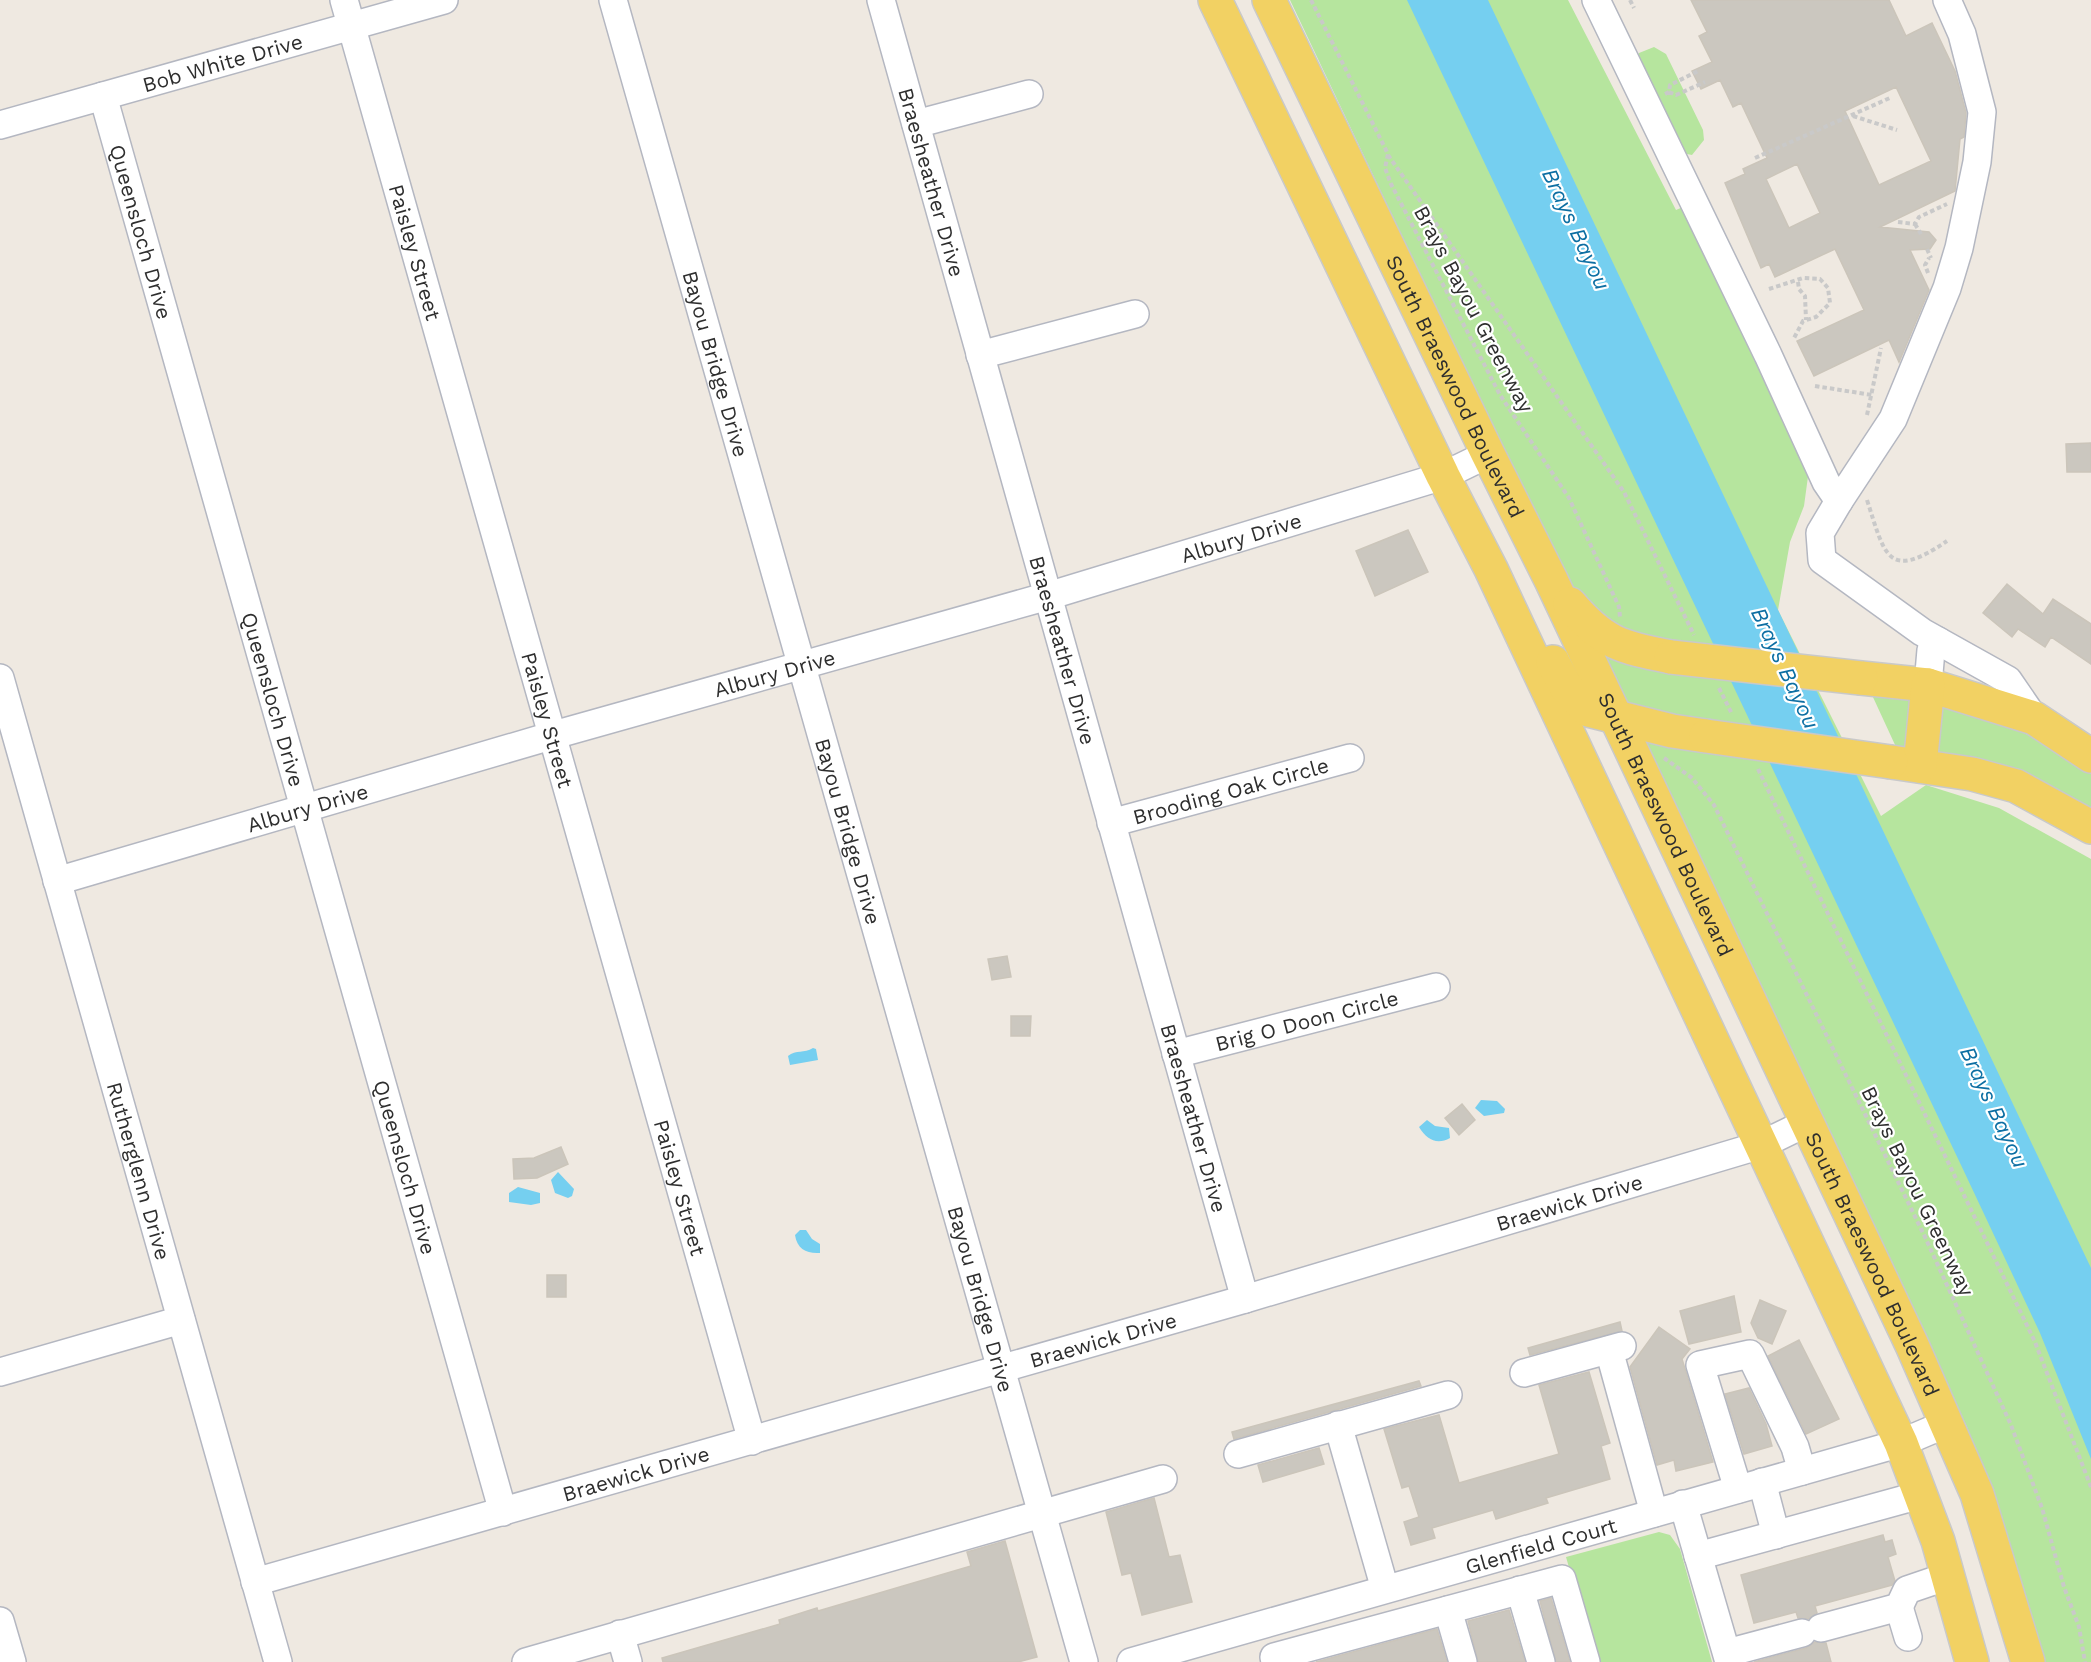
<svg xmlns="http://www.w3.org/2000/svg" width="2091" height="1662" font-family="'Work Sans',sans-serif">
<style>
.green{fill:#b6e59e}
.water{fill:#75cff0}
.building{fill:#cbc7bf;stroke:#cbc5ba;stroke-width:1.5;fill-rule:evenodd}
.lines{fill:none;stroke-linecap:round;stroke-linejoin:round}
.minor-casing{stroke:#b4b7c1;stroke-width:30}
.major-casing{stroke:#c9c9c9;stroke-width:36}
.path{stroke:#c9c9c9;stroke-width:4;stroke-dasharray:4.5 3;stroke-linecap:butt}
.minor{stroke:#fff;stroke-width:27}
.major{stroke:#f2d163;stroke-width:33}
.major-bridge-casing{stroke:#c9c9c9;stroke-width:36;stroke-linecap:butt}
.major-bridge{stroke:#f2d163;stroke-width:33}
.labels{text-anchor:middle;dominant-baseline:central;stroke-width:4.5;stroke-linejoin:round;paint-order:stroke}
.street-label{font-size:21px;fill:#2e2e2e;stroke:#fff}
.water-label{font-size:22px;font-style:italic;fill:#0d6fa3;stroke:#fff}
</style>
<rect width="100%" height="100%" fill="#efe9e1"/>
<path class="green" d="M1290,0H1568L1676,210L1683,207L1809,469L1804,506L1790,542L1778,610L1881,816L1926,785L1999,808L2091,859V1662H2040L2003,1524L1967,1427Z
M1654,47L1666,54L1703,130L1704,140L1692,155L1682,153L1636,58L1639,53Z
M1872,695L1913,699L1907,748L1896,747Z
M1940,705L2009,725L2054,749L2091,773V816L1936,754Z
M1659,1532L1670,1535L1680,1549L1712,1662H1596L1566,1557Z"/>
<path class="water" d="M1407,0H1488L2091,1268V1459L2040,1333L1961,1165Z
M813,1048L816,1049L818,1060L790,1065L788,1056C796,1049 804,1054 813,1048Z
M1481,1100L1497,1101L1505,1109L1504,1113L1484,1116L1475,1108Z
M1427,1120L1435,1126L1449,1128L1450,1138C1437,1145 1427,1140 1419,1127Z
M558,1172L574,1189L572,1196L568,1198L555,1193L551,1180Z
M518,1187L540,1193V1203L531,1205L509,1202V1193Z
M800,1230H806L812,1239L820,1244V1253C807,1254 797,1249 795,1235Z"/>
<path class="building" d="M1691,0H1889L1906,36L1932,23L1955,71L1966,113L1964,137L1960,139L1955,191L1880,227L1929,232L1936,240L1930,249L1910,250L1929,290L1899,362L1889,340L1814,376L1797,341L1864,310L1835,249L1775,277L1769,264L1761,268L1725,183L1745,174L1743,169L1767,158L1741,103L1733,107L1720,80L1701,89L1692,71L1712,62L1699,36L1707,32ZM1896,87L1931,161L1879,185L1845,111ZM1797,164L1820,213L1789,228L1766,179Z
M2091,443V472H2067L2066,444Z
M1408,530L1428,572L1375,596L1356,551Z
M2007,584L2043,614L2053,599L2091,624V664L2051,637L2045,647L2018,629L2012,637L1983,613Z
M1007,956L1011,977L992,980L988,959Z
M1011,1016H1031L1030,1036H1011Z
M1462,1104L1475,1120L1459,1135L1445,1118Z
M561,1147L568,1164L537,1178L514,1179L513,1159L534,1158Z
M547,1275H566V1297H547Z
M1734,1296L1741,1332L1689,1344L1680,1311Z
M1760,1300L1786,1311L1772,1344L1758,1338L1751,1323Z
M1620,1322L1622,1331L1530,1355L1528,1348Z
M1659,1327L1690,1349L1682,1359L1713,1462L1676,1471L1674,1460L1657,1465L1630,1367Z
M1799,1340L1839,1419L1806,1434L1768,1356Z
M1589,1372L1610,1443L1601,1446L1610,1479L1546,1498L1548,1503L1496,1519L1493,1510L1432,1528L1435,1538L1411,1545L1404,1522L1419,1517L1409,1486L1402,1488L1384,1429L1439,1415L1459,1483L1559,1454L1539,1385Z
M1419,1381L1421,1386L1234,1439L1232,1432Z
M1749,1388L1766,1424L1772,1446L1744,1454L1725,1394Z
M1319,1448L1324,1464L1263,1482L1258,1465Z
M1154,1498L1169,1557L1180,1555L1192,1602L1142,1615L1131,1573L1122,1575L1106,1512Z
M1883,1535L1885,1542L1892,1540L1896,1554L1888,1557L1895,1581L1892,1585L1815,1606L1817,1613L1808,1619L1798,1618L1796,1612L1754,1623L1741,1575Z
M1005,1541L1037,1657L1018,1662H663L662,1658L780,1624L779,1620L817,1608L818,1611L971,1566L967,1552Z
M1551,1598L1570,1662H1556L1540,1601Z
M1509,1610L1525,1662H1478L1468,1621Z
M1437,1629L1447,1662H1316Z
M1815,1642L1826,1643L1831,1662H1754L1806,1648Z"/>
<g class="lines">
<defs>
<g id="minor">
<path id="s1" d="M344,0L752,1441"/>
<path id="s2" d="M613,0L1084,1662"/>
<path id="s3" d="M881,0L1245,1299"/>
<path d="M1596,0L1768,355L1826,482L1839,501L1820,533L1822,560L1922,632L2008,680L2034,718"/>
<path id="s4" d="M103,96L503,1512"/>
<path d="M916,124L1029,94"/>
<path id="s5" d="M0,125L444,0"/>
<path d="M980,355L1135,314"/>
<path d="M1839,501L1893,419L1947,288L1959,248L1977,162L1982,112L1962,34L1947,0"/>
<path id="s6" d="M0,678L278,1662"/>
<path d="M1928,685L1931,650L1938,641"/>
<path id="s7" d="M1111,823L1350,758"/>
<path id="s8" d="M57,881L554,735L1048,596L1443,476L1488,454"/>
<path id="s9" d="M1176,1054L1436,987"/>
<path d="M1609,1350L1654,1513"/>
<path d="M0,1372L181,1320"/>
<path d="M1524,1373L1622,1346"/>
<path d="M1338,1425L1385,1589"/>
<path d="M1238,1454L1448,1395"/>
<path d="M1762,1482L1776,1535"/>
<path d="M1738,1489L1700,1365L1750,1354L1795,1447L1802,1471"/>
<path d="M1683,1504L1729,1662"/>
<path d="M1698,1556L1920,1495"/>
<path id="s10" d="M255,1582L1245,1299L1761,1145L1808,1122"/>
<path d="M1520,1590L1541,1662"/>
<path d="M1899,1607L1908,1637"/>
<path d="M1448,1610L1463,1662"/>
<path d="M0,1621L12,1662"/>
<path d="M1821,1628L1899,1607L1907,1590L1948,1576"/>
<path d="M620,1634L628,1662"/>
<path d="M1727,1653L1802,1633"/>
<path d="M526,1662L1163,1479"/>
<path id="s11" d="M1131,1662L1901,1443L1948,1423"/>
<path d="M1275,1662L1274,1657L1562,1579L1586,1662"/>
</g>
<g id="major">
<path d="M1215,0L1443,476L1491,569L1901,1443L1938,1541L1972,1662"/>
<path id="s12" d="M1269,0L1488,454L1552,582L1912,1345L1977,1494L2028,1662"/>
<path d="M1570,604C1604,644 1621,647 1671,657"/>
<path d="M1553,662L1566,687L1588,710L1672,731L1706,736"/>
<path d="M1861,678L1928,685L2034,718L2091,756"/>
<path d="M1891,762L1972,774L2016,786L2091,827"/>
<path d="M1920,766L1928,685"/>
</g>
</defs>
<use href="#minor" class="minor-casing"/>
<use href="#major" class="major-casing"/>
<path class="path" d="M1311,0L1388,154L1385,168L1391,184L1500,395L1569,498L1619,607L1620,617
M1630,0L1634,8
M1669,92L1676,95L1705,82
M1665,94L1669,92L1670,85L1700,70
M1853,116L1897,130
M1388,155L1624,492L1694,635
M1755,158L1892,97
M1898,222L1915,224L1919,217L1947,204
M1915,224L1921,234
M1927,249L1931,258
M1928,273L1925,265L1929,258
M1798,282L1799,289L1805,296L1806,320
M1769,289L1803,278L1820,279L1828,288L1830,303L1816,317L1803,321L1793,340
M1815,386L1872,395
M1867,415L1881,348
M1867,500C1885,555 1887,582 1947,541
M1719,688L1732,714
M1664,758L1692,778L1714,805L1925,1237L2011,1425L2042,1508L2064,1587L2079,1627L2085,1662
M1758,769L2035,1342L2091,1487"/>
<use href="#minor" class="minor"/>
<use href="#major" class="major"/>
<defs>
<path id="major-bridge" d="M1671,657L1861,678
M1706,736L1891,762"/>
</defs>
<use href="#major-bridge" class="major-bridge-casing"/>
<use href="#major-bridge" class="major-bridge"/>
</g>
<g class="labels">
<g class="street-label">
<text stroke="none"><textPath href="#s5" startOffset="231">Bob White Drive</textPath></text>
<text stroke="none"><textPath href="#s3" startOffset="189">Braesheather Drive</textPath></text>
<text stroke="none"><textPath href="#s4" startOffset="141">Queensloch Drive</textPath></text>
<text stroke="none"><textPath href="#s1" startOffset="262">Paisley Street</textPath></text>
<text transform="translate(1474 309) rotate(62)">Brays Bayou Greenway</text>
<text stroke="none"><textPath href="#s2" startOffset="378">Bayou Bridge Drive</textPath></text>
<text stroke="none"><textPath href="#s12" startOffset="429">South Braeswood Boulevard</textPath></text>
<text stroke="none"><textPath href="#s8" startOffset="1233">Albury Drive</textPath></text>
<text stroke="none"><textPath href="#s3" startOffset="675">Braesheather Drive</textPath></text>
<text stroke="none"><textPath href="#s8" startOffset="747">Albury Drive</textPath></text>
<text stroke="none"><textPath href="#s4" startOffset="627">Queensloch Drive</textPath></text>
<text stroke="none"><textPath href="#s1" startOffset="748">Paisley Street</textPath></text>
<text stroke="none"><textPath href="#s7" startOffset="124">Brooding Oak Circle</textPath></text>
<text stroke="none"><textPath href="#s8" startOffset="261">Albury Drive</textPath></text>
<text stroke="none"><textPath href="#s12" startOffset="915">South Braeswood Boulevard</textPath></text>
<text stroke="none"><textPath href="#s2" startOffset="864">Bayou Bridge Drive</textPath></text>
<text stroke="none"><textPath href="#s9" startOffset="135">Brig O Doon Circle</textPath></text>
<text stroke="none"><textPath href="#s3" startOffset="1161">Braesheather Drive</textPath></text>
<text stroke="none"><textPath href="#s4" startOffset="1113">Queensloch Drive</textPath></text>
<text stroke="none"><textPath href="#s6" startOffset="512">Rutherglenn Drive</textPath></text>
<text stroke="none"><textPath href="#s1" startOffset="1234">Paisley Street</textPath></text>
<text transform="translate(1918 1191) rotate(64)">Brays Bayou Greenway</text>
<text stroke="none"><textPath href="#s10" startOffset="1368">Braewick Drive</textPath></text>
<text stroke="none"><textPath href="#s12" startOffset="1401">South Braeswood Boulevard</textPath></text>
<text stroke="none"><textPath href="#s2" startOffset="1350">Bayou Bridge Drive</textPath></text>
<text stroke="none"><textPath href="#s10" startOffset="882">Braewick Drive</textPath></text>
<text stroke="none"><textPath href="#s10" startOffset="396">Braewick Drive</textPath></text>
<text stroke="none"><textPath href="#s11" startOffset="426">Glenfield Court</textPath></text>
</g>
<g class="water-label">
<text transform="translate(1576 229) rotate(65)">Brays Bayou</text>
<text transform="translate(1785 668) rotate(65)">Brays Bayou</text>
<text transform="translate(1994 1107) rotate(65)">Brays Bayou</text>
</g>
</g>
</svg>
